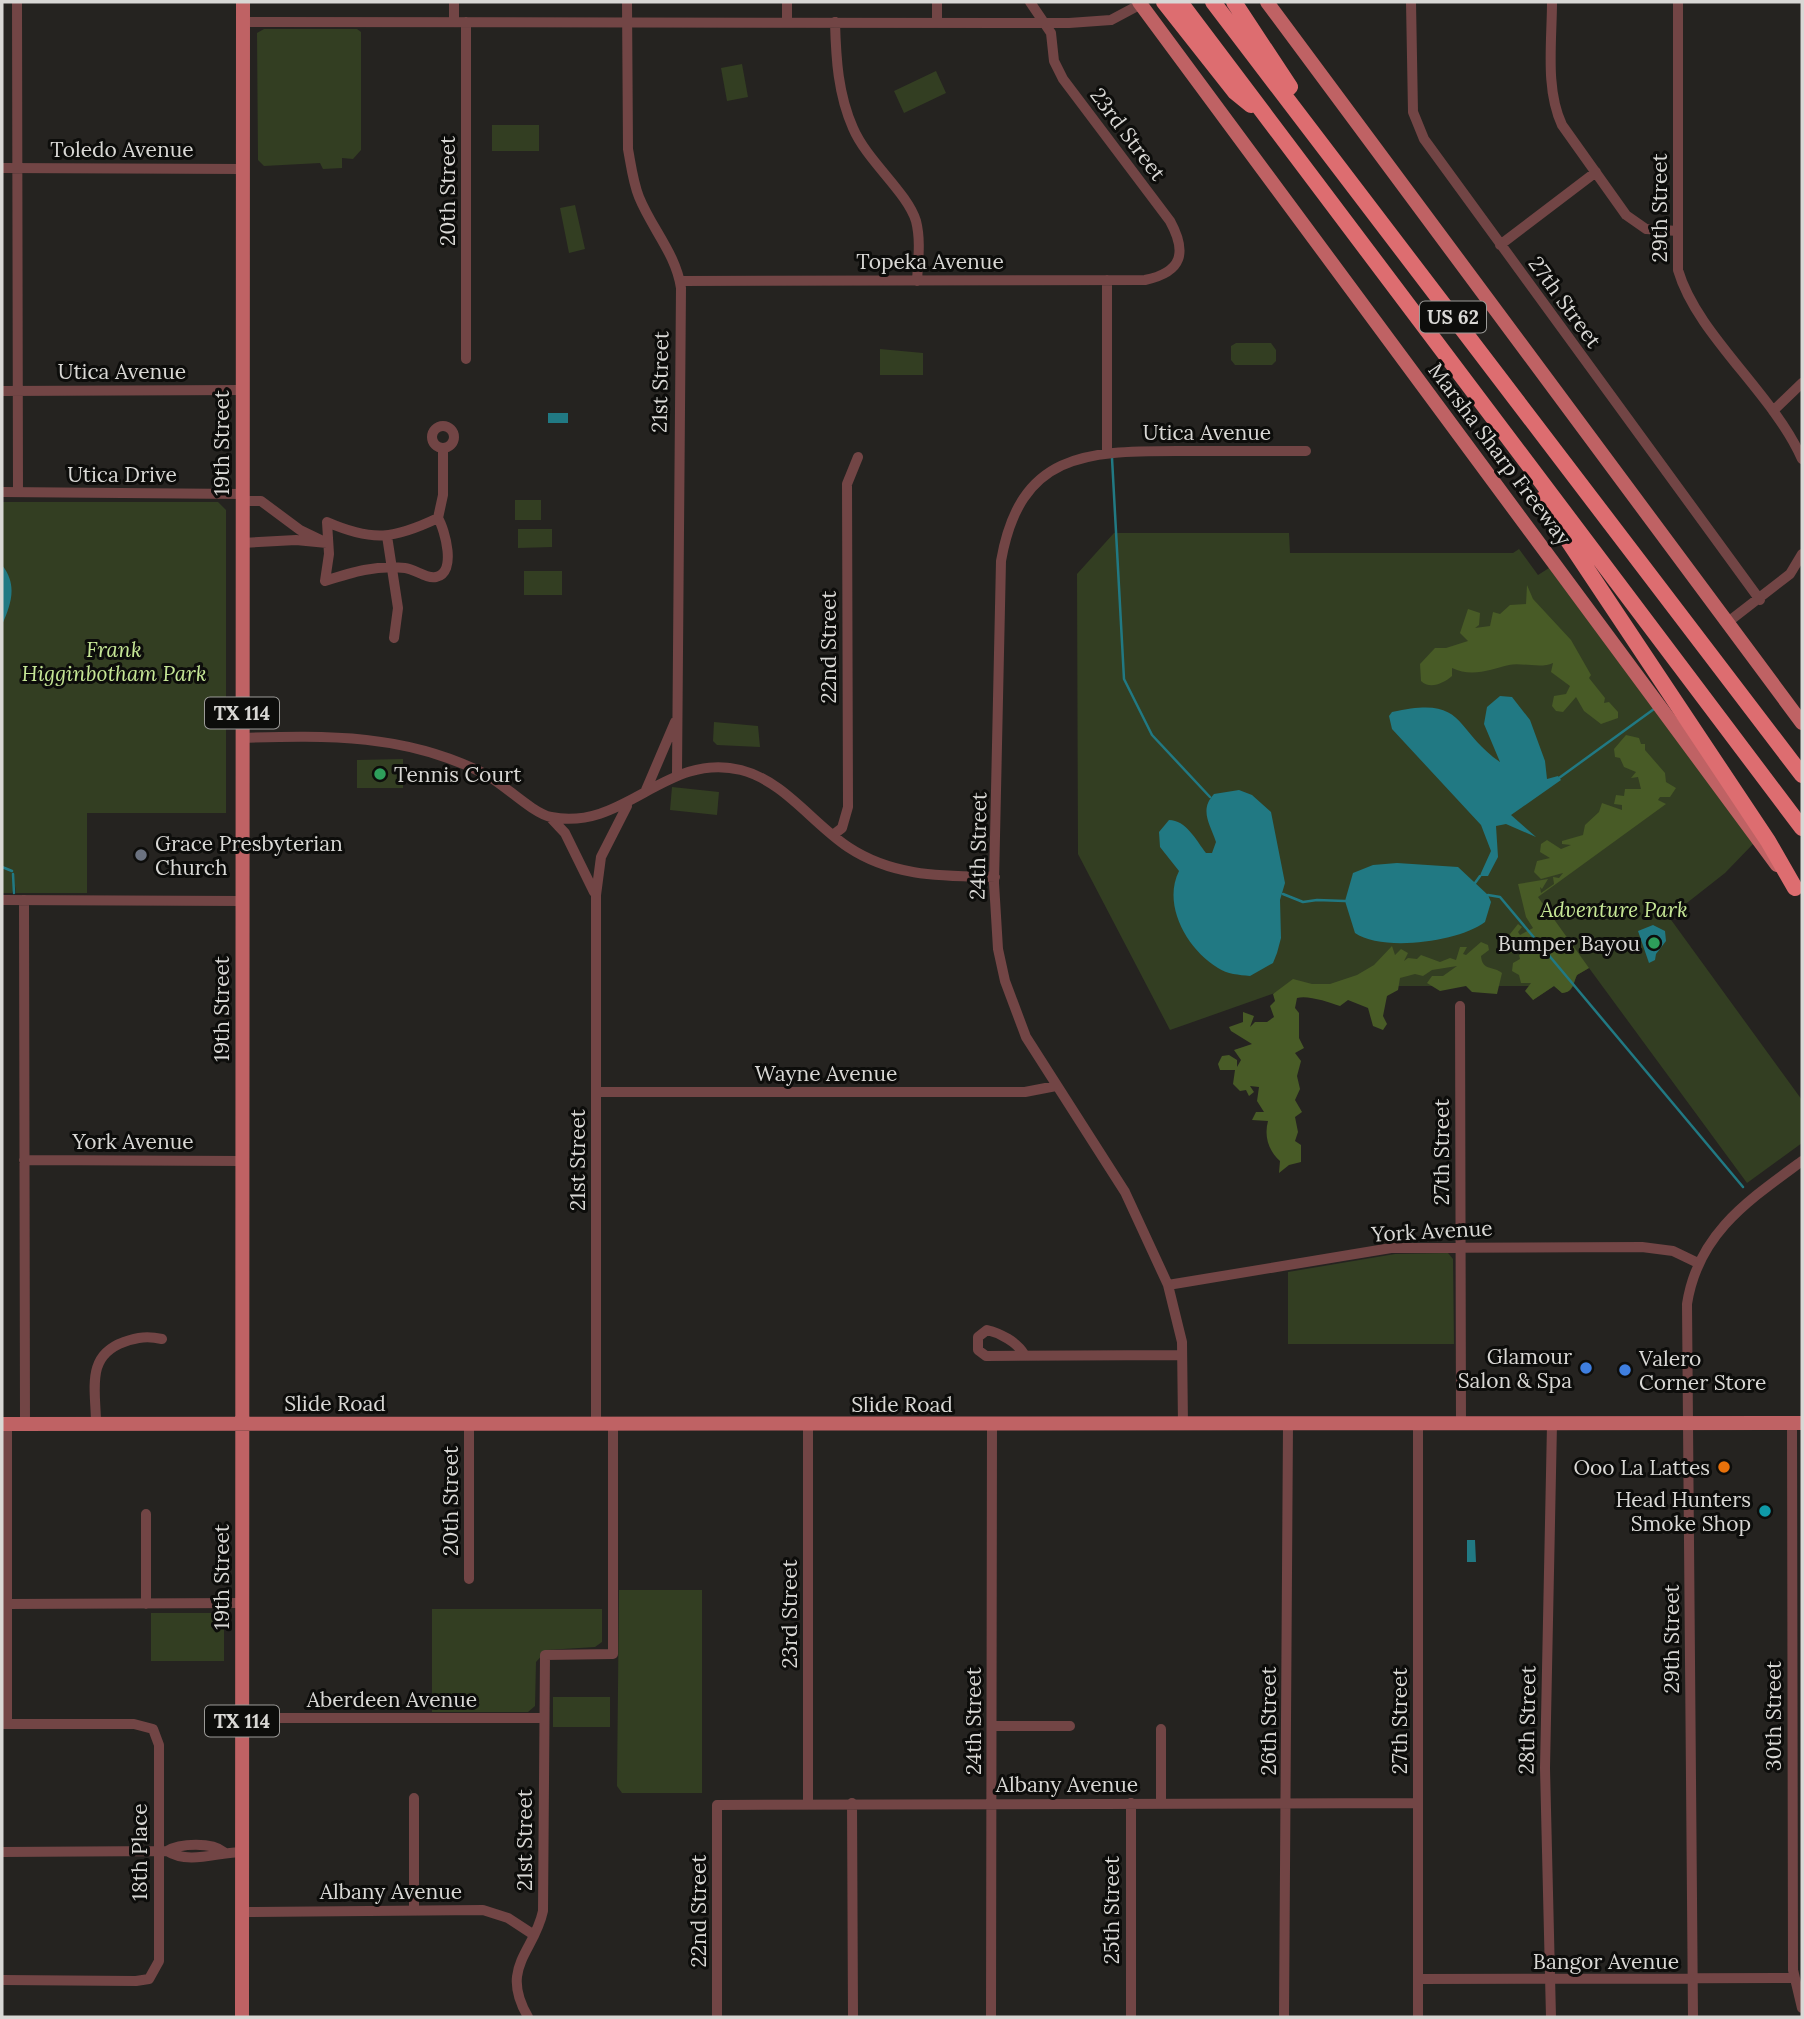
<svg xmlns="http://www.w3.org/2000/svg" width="1804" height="2019" font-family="Lora,serif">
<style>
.green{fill:#333e22}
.forest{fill:#485b26}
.water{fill:#217983}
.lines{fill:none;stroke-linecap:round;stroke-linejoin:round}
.stream{stroke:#217983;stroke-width:2.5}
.minor{stroke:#724545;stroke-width:10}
.major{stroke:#bf6264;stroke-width:14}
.highway{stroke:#dd6d70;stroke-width:16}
.leisure-dot{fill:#2e9e5b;stroke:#0d0d0b;stroke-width:2.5}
.worship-dot{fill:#6b7280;stroke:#0d0d0b;stroke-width:2.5}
.shop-dot{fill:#3f7fe0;stroke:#0d0d0b;stroke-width:2.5}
.food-dot{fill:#e8710a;stroke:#0d0d0b;stroke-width:2.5}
.culture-dot{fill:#0f9aa8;stroke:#0d0d0b;stroke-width:2.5}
.labels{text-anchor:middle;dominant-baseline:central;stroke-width:6;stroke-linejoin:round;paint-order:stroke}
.shield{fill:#0d0d0b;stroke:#9c9b98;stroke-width:2}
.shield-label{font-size:19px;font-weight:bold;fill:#d9d8d5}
.street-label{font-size:21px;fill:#d9d8d5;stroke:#0d0d0b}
.park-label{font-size:21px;font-style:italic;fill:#c6e796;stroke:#0d0d0b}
.poi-label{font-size:21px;fill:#d9d8d5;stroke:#0d0d0b;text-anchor:end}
</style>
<rect width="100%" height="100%" fill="#252320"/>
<path class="green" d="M264,29H357L361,32V150L353,159L342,158V168L323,169L320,163L264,166L258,160L257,33Z
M742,64L748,97L727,101L721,68Z
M936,71L946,93L904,113L894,91Z
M492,125H539V151H492Z
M575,205L585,249L569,253L560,208Z
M1236,343H1271L1276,350V361L1272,365H1235L1231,360V346Z
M880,349L923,353V375H880Z
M515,500H541V520H515Z
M2,502H218L226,510V813H87V893H16L15,886L12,893H2Z
M518,529H552V547L518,548Z
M1114,533H1289L1290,553H1513L1519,549L1538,575L1549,568L1754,843L1725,873L1669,917L1802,1100V1143L1747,1183L1589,968L1577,975C1573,983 1574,992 1562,993L1554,986L1533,1000V986H1295L1170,1030L1078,854L1077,574Z
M524,571H562V595H524Z
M714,722L758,726L760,747L717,745L713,741Z
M403,759V788H357V760Z
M672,787L719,792L717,815L670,810Z
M1448,1253L1453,1259L1454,1344H1288V1272L1395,1254Z
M619,1590H702V1793H622L617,1786Z
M432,1609H602V1642L595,1647L547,1650L536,1662L535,1706L528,1712H432Z
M151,1613H224V1661H151Z
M553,1697H610V1727H553Z"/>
<path class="forest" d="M1527,585L1533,599L1571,640L1591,675L1589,678L1605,698L1604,703L1609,702L1618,712V718L1601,724L1584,711L1576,697L1563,712L1556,711L1552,706L1554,696L1566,694L1570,686L1551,672L1553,663C1541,669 1520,662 1509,665C1492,669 1472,678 1452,668V676C1444,683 1430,690 1421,681L1420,664L1435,648H1446L1468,641L1460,633L1468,609L1480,613L1479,625L1475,628L1490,626L1493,612L1500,614L1510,605L1526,604Z
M1626,735L1639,738L1641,744H1645V750L1665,773L1666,782L1676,788L1670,797H1660L1658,800L1666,804L1538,897L1589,968L1577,975C1573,983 1574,992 1562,993L1554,986L1533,1000L1525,991L1531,983H1521L1519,975L1512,971L1513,963L1520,959L1519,955L1528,949L1527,944L1523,941L1518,950L1510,953L1502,949V944L1518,924L1522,927L1518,932L1520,935L1533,928L1526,917L1518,884L1548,879L1542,889L1540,887L1541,893L1554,884L1553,877L1559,878L1563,873L1541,879L1534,872L1537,861L1550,858L1540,852L1541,844L1547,840L1561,849L1571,845L1562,844V841L1583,835L1585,825L1599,812L1602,803L1622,810V805L1614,804L1616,795L1624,796L1625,789H1641L1638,777L1631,778L1636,772L1624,767L1620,758L1615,757L1614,749Z
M1481,942L1488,945L1489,950L1481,956C1482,971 1494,966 1502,973L1497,994L1472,992L1466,986L1440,991L1427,983L1432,976H1443L1457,966L1432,970L1423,976L1415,974L1400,978L1398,990L1387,996L1383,1016L1387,1024L1383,1030L1373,1026L1368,1008L1348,1000L1340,1006C1328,1002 1308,995 1297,998L1295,1008L1299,1013V1038L1304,1048L1295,1053L1301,1061L1297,1076L1300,1089L1295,1100L1302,1112L1295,1117L1298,1132L1295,1141L1301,1145V1162L1289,1165L1279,1173L1280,1161C1268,1150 1264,1136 1268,1121L1252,1120L1256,1112H1264L1257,1101L1259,1087L1250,1086L1254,1092L1249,1096L1246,1090L1240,1091L1233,1084L1235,1070H1220L1218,1064L1222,1056L1229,1055L1237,1060V1067L1241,1060L1234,1050L1252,1044L1231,1031L1229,1027L1243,1022V1012L1254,1016L1250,1027L1255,1022H1267L1274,1017L1270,1006L1275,1001L1273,994L1293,979L1312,984H1330L1357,975L1374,965L1392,946L1395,955L1401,949L1408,953L1404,961L1408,958L1417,959L1421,955L1440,962L1450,958L1456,960L1460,947H1467L1463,954L1466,955Z"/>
<path class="water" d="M548,413H568V423H548Z
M2,565C18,585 11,604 2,625Z
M1500,696L1512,697L1530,720L1545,761L1547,779L1558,776L1561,780L1511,815L1536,837L1506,824L1496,826L1498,857L1488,876H1480L1481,873L1491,851L1481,825L1392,729L1389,716L1392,712C1467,695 1452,728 1500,762L1484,724L1487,707Z
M1239,790L1252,795L1271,812L1285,883L1280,900L1281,938L1277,953L1273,963L1250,976C1239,975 1227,974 1218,968C1187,949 1162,905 1179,871L1160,847L1159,832L1169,820C1186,820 1196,840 1206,853H1212L1216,842C1210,824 1199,810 1214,794Z
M1397,863L1458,867L1488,895L1491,902L1485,922C1459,942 1382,952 1355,933L1345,901L1353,873L1373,865Z
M1653,925L1665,931L1666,941L1656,954L1655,960L1649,963L1638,931Z
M1467,1540H1475L1476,1562H1467Z"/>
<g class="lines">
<path class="stream" d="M1112,458L1124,679L1152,735L1210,797
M1559,778L1654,709
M2,867L12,871
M13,874L14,893
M1475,883L1480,876
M1283,894L1303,902L1317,900L1345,901
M1488,895L1500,897L1743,1187"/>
<path class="minor" d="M17,2L18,492
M627,2L628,149C631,165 633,182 639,197C652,229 676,254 681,288L677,773
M1411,2L1413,112L1424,139L1760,600
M1552,2C1552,41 1545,89 1562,125L1626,215L1646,229L1678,231
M1678,2V270C1697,335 1773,393 1802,459
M243,22L1069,23L1111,20L1141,4
M454,22V2
M466,22V359
M787,22V2
M835,22C836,59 838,94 853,128C867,161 907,192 916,221C921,240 918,262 917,281
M937,23V2
M2,168L243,169
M1500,245L1596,172
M1107,280V451
M680,281L1145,280C1183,272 1187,252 1170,221L1063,79L1054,61L1051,33L1030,2
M2,391L242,390
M1773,411L1802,383
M432 437a11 11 0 1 1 22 0a11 11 0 1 1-22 0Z
M2,492L242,494
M242,501H261L300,530L327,543L296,540L242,543
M438,518C445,530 457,573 436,577C426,579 415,569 405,568C375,565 353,572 325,581L329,554L327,522C373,542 394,539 438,518L443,495V448
M387,536L398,608L394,638
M1728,622L1790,574L1802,554
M242,738C327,735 407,734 485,774C504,784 532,813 551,817C624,832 666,751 741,770C784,781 812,823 848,847C893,877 942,876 995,877
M646,790L675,722
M550,817L565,833L594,892
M833,835L842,828L848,807L847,484L858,457
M2,900L242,901
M24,900L25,1424
M1460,1006L1461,1424
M596,1092H1025L1056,1086
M24,1160L242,1161
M1168,1285L1391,1248L1642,1247L1673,1251L1698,1263
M1024,1354C1017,1342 1000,1333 987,1330L978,1337V1350L986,1356L1182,1355
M1792,1423L1793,1970L1802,2008
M96,1424C96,1390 85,1356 124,1342C138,1337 148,1336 162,1339
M1418,1424V2017
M596,1425V895L601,857L627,806
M808,1425V1803
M1183,1425L1182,1342L1168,1285L1125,1192L1026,1037L1005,981L998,949L994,883L1001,561C1020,453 1085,451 1177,451C1220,451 1263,451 1306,451
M469,1579V1424
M7,1604L242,1603
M146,1604V1514
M242,1718H543
M2,1724H134L153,1729L159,1745V1961L149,1979L136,1981L2,1980
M7,1724V1424
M992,1726H1070
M1161,1729V1803
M414,1798V1910
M852,1803L853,2017
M2,1852L167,1851
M224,1852C212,1842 180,1843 167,1851C189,1865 218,1852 242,1852
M242,1912L483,1910L508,1918L534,1935
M1418,1979L1794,1978
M528,2017C499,1967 534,1953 543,1911L545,1655L613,1654V1425
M717,2017V1805L1418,1803
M991,2017L992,1425
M1131,2017V1803
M1284,2017L1288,1425
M1551,2017L1545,1768L1552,1424
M1693,2017L1687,1304C1698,1233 1749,1200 1802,1161"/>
<path class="major" d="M1139,2L1777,865
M1267,2L1802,723
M2,1424L1802,1423
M242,2017L243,2"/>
<path class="highway" d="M1164,2L1235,92L1251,105
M1180,2L1802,828
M1213,2L1802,775
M1234,2L1290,87
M1541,500L1768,841L1795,888"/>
</g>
<g class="leisure-dot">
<circle cx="380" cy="774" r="7"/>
<circle cx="1654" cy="943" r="7"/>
</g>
<circle class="worship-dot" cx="141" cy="855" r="7"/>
<g class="shop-dot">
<circle cx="1586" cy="1368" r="7"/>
<circle cx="1625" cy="1370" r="7"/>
</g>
<circle class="food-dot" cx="1724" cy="1467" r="7"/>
<circle class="culture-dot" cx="1765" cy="1511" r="7"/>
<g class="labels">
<g class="shield">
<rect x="1420" y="301.5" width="66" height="31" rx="5"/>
<rect x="205" y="697.5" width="74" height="31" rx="5"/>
<rect x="205" y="1705.5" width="74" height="31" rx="5"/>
</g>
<g class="shield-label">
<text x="1453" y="317">US 62</text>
<text x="242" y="713">TX 114</text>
<text x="242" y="1721">TX 114</text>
</g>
<g class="street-label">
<text transform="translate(1128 134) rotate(53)">23rd Street</text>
<text x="122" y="149">Toledo Avenue</text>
<text transform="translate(447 191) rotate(-90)">20th Street</text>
<text transform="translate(1659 208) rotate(-90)">29th Street</text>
<text x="930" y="261">Topeka Avenue</text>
<text transform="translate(1565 302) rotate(54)">27th Street</text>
<text x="122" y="371">Utica Avenue</text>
<text transform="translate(660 382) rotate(-89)">21st Street</text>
<text x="1207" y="432">Utica Avenue</text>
<text transform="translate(221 443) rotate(-90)">19th Street</text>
<text transform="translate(1500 454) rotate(53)">Marsha Sharp Freeway</text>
<text x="122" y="474">Utica Drive</text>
<text transform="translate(828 647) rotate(-90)">22nd Street</text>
<text transform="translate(978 846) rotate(-89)">24th Street</text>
<text transform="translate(221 1009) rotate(-90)">19th Street</text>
<text x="826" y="1073">Wayne Avenue</text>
<text x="133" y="1141">York Avenue</text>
<text transform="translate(1441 1152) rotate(-90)">27th Street</text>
<text transform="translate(577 1160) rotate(-90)">21st Street</text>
<text transform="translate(1432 1231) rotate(-3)">York Avenue</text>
<text x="335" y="1403">Slide Road</text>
<text x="902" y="1404">Slide Road</text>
<text transform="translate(450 1501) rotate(-90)">20th Street</text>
<text transform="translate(221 1577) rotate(-90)">19th Street</text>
<text transform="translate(789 1614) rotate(-90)">23rd Street</text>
<text transform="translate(1671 1639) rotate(-90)">29th Street</text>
<text x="392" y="1699">Aberdeen Avenue</text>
<text transform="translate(1773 1716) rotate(-90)">30th Street</text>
<text transform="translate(1527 1720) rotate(-89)">28th Street</text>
<text transform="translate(973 1721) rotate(-90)">24th Street</text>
<text transform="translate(1268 1721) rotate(-90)">26th Street</text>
<text transform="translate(1399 1721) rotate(-90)">27th Street</text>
<text x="1067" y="1784">Albany Avenue</text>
<text transform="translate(524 1840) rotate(-90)">21st Street</text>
<text transform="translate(139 1852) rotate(-90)">18th Place</text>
<text x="391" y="1891">Albany Avenue</text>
<text transform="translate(1111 1910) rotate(-90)">25th Street</text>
<text transform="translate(698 1911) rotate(-90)">22nd Street</text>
<text x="1606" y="1961">Bangor Avenue</text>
</g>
<g class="park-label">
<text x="114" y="649">Frank<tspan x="114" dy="24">Higginbotham Park</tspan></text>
<text x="1614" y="909">Adventure Park</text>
</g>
<g class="poi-label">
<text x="394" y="774" text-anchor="start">Tennis Court</text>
<text x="155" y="843" text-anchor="start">Grace Presbyterian<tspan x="155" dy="24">Church</tspan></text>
<text x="1640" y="943">Bumper Bayou</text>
<text x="1572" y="1356">Glamour<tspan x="1572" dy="24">Salon &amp; Spa</tspan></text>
<text x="1639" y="1358" text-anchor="start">Valero<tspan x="1639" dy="24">Corner Store</tspan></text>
<text x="1710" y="1467">Ooo La Lattes</text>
<text x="1751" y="1499">Head Hunters<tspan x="1751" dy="24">Smoke Shop</tspan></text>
</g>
</g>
<rect width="1804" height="2019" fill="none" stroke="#d9d8d5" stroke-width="7"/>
</svg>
